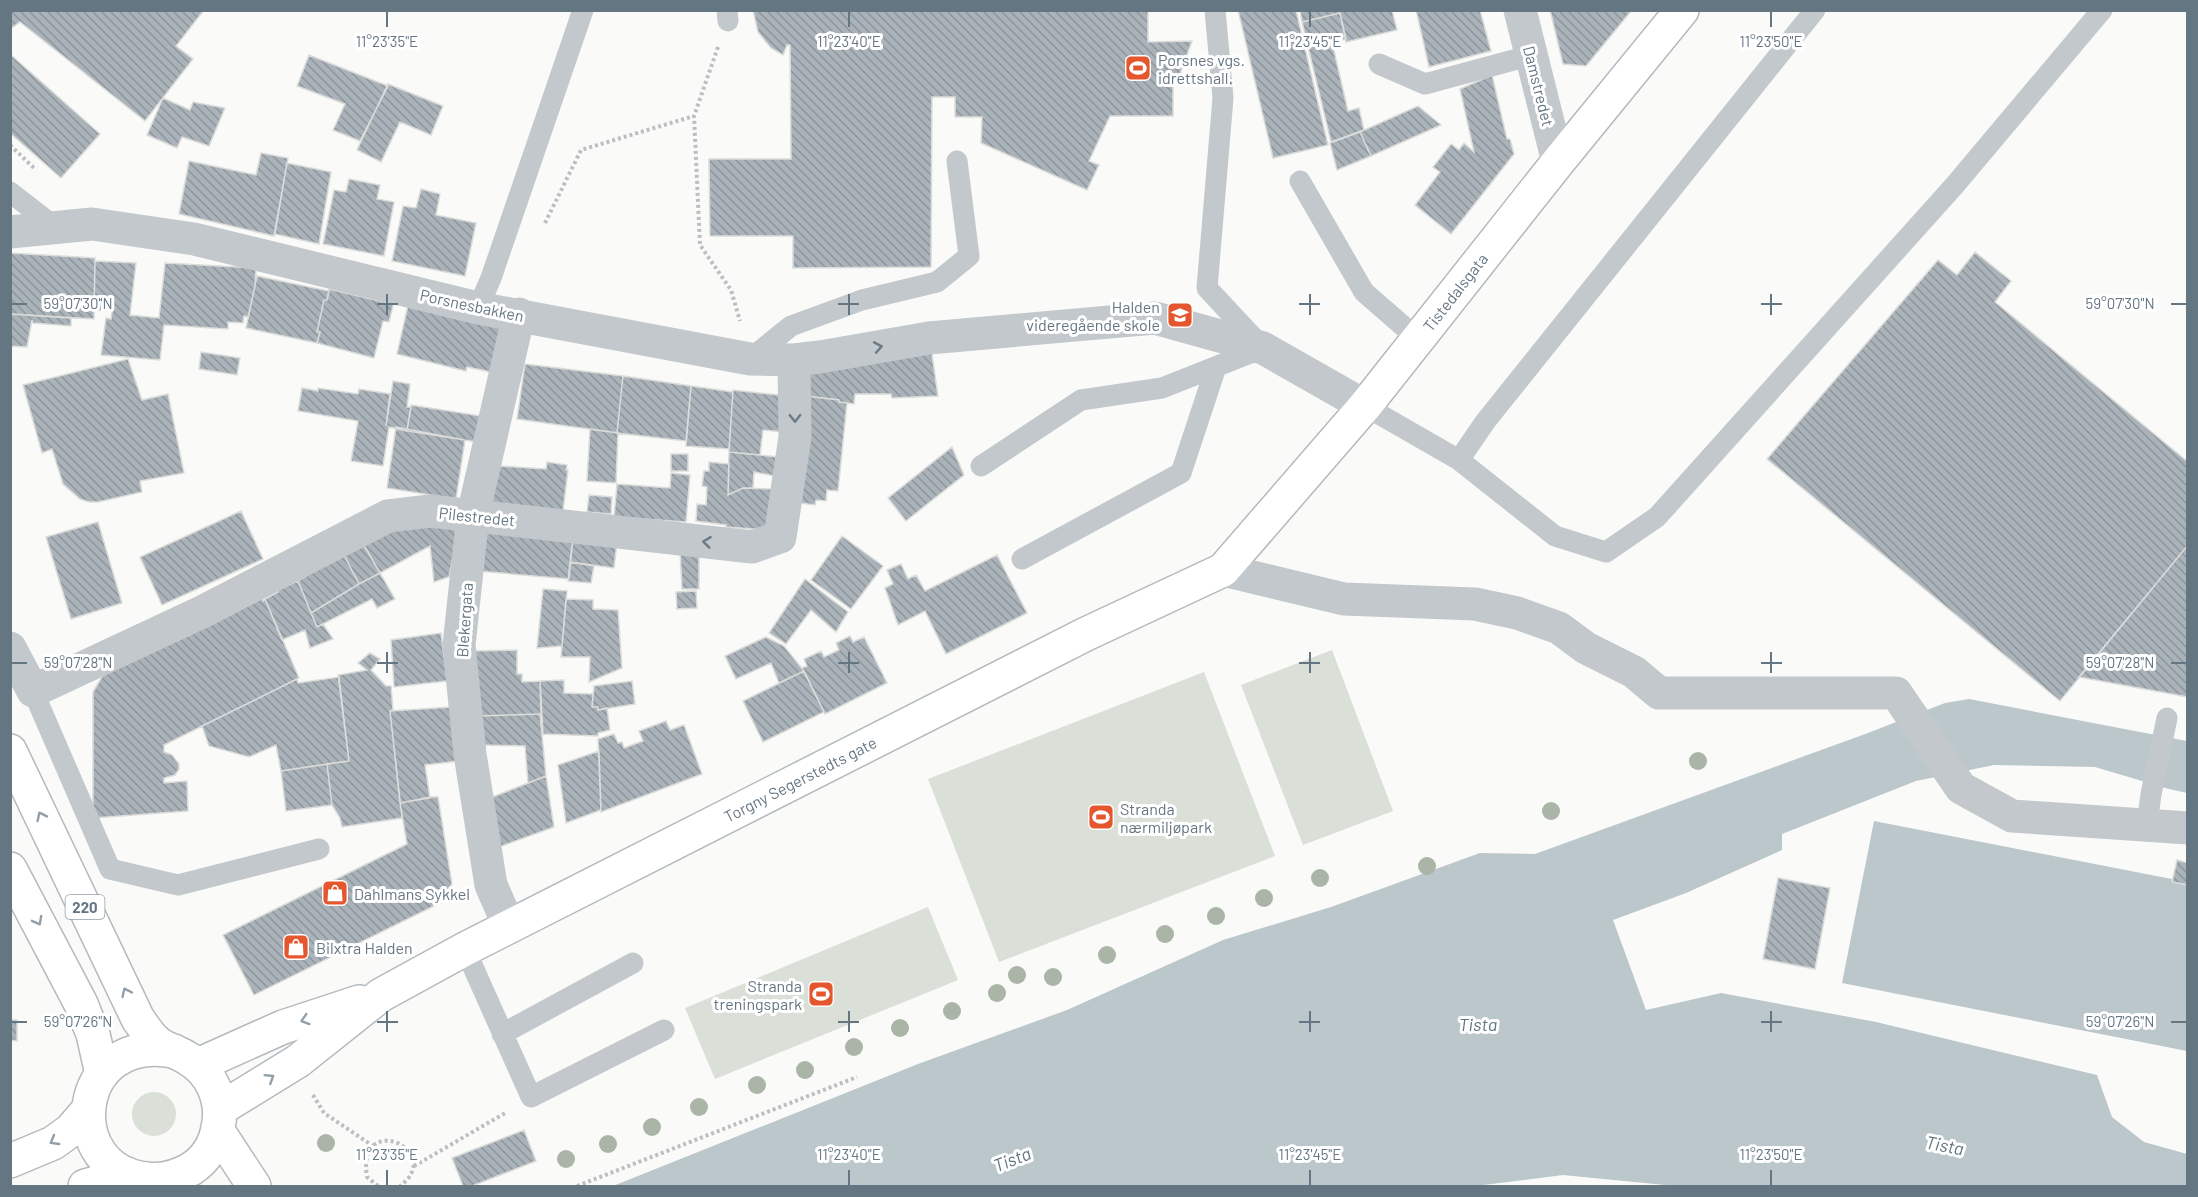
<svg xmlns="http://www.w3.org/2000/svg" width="2198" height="1197" font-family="Barlow,sans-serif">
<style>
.grass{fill:#dadfd7}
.water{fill:#bbc7cb}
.building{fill:url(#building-back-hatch);stroke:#dcdcda;stroke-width:1.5}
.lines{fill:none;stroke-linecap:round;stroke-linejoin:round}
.secondary-casing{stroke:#b3babf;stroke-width:36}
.primary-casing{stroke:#b5babe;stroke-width:36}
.path{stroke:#bbbfc2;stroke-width:4;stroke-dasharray:3 3;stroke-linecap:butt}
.lane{stroke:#c3c8cc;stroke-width:21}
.street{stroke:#c3c8cc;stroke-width:33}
.secondary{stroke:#fff;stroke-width:33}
.primary{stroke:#fff;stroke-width:33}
.tree{fill:#aab4a7}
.oneway{stroke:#6a7a87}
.oneway2{stroke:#939fa8}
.ticks{fill:none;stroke:#657683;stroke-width:2}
.labels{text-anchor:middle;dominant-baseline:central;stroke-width:6;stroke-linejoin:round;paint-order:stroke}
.shield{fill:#fff;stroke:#939fa8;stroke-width:1.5}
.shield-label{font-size:15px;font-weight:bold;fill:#657683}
.poi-label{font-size:16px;fill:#657683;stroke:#fff;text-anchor:start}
.street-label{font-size:16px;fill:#657683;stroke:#fff}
.water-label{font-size:18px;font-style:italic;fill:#60757c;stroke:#fff}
.ticks-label{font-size:15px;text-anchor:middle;fill:#657683;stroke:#fff;stroke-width:6;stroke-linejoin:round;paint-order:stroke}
</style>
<defs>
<pattern id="building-back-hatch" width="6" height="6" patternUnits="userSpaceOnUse" patternTransform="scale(1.5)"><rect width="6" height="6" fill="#aab3b9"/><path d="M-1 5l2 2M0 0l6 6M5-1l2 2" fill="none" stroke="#8e969c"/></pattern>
</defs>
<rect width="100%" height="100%" fill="#fafaf8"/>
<path class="grass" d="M1332,650L1393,811L1303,845L1241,685Z
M1204,672L1275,856L999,962L928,779Z
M928,907L958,980L715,1079L685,1008Z
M132 1114a22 22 0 1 1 44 0a22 22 0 1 1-44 0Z"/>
<path class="water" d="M1969,699L2187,741V793L2169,789L2095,767L1994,765L1916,781L1782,834V850L1686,893L1613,920L1646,1010L1721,993L1876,1022L2097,1075L2112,1117L2144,1142L2187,1154V1186H1675L1563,1175L1475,1186H613L918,1064L1067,1010L1223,940L1331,907L1480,853L1535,854L1868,733L1945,703Z
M1874,821L2187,882V1051L1842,983Z"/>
<path class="building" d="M10,10H204L176,46L193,59L145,121L20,22L10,29Z
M753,10H1148V42L1192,41L1180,74H1173V116H1110L1089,161L1099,165L1087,190L981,143L982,117H955V97H932L931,267L793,268V236H710L709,159H791L790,45H787L783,55L771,48L758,32Z
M1238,10H1296L1328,145L1273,158Z
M1300,10H1392L1397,30L1346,42L1340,13L1302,22Z
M1416,10H1480L1491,51L1429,67Z
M1550,10H1632L1586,66L1563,64Z
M1340,13L1346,39L1332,42L1348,111L1359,108L1364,130L1331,142L1302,22Z
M10,54L100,134L61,178L10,133Z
M309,55L388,86L360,141L333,130L345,104L297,86Z
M1492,75L1507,139H1510L1514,154L1451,234L1415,205L1440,172L1433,167L1451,144L1459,150L1464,143L1474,152L1460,89Z
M388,84L443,106L431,135L400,122L381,162L357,150Z
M163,98L190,110L193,102L225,108L209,146L182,137L177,148L147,135Z
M1418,106L1441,125L1371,156L1360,132Z
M1360,132L1371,156L1337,170L1330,143Z
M261,153L288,158L274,236L179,214L189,161L256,175Z
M287,163L331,172L319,244L275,234Z
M349,179L380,185L377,199L394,202L384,256L323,244L334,190L346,192Z
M421,189L440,194L436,215L476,223L465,276L392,261L403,206L416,208Z
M1975,252L2011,281L1995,302L2188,462V545L2060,701L1767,459L1938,260L1957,275Z
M10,253L95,258L94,319L10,314Z
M95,261L136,263L130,315L159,318L165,263L256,268L255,286L248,317L244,316L243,323L228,322V329L164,325L160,360L101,355L106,318L111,319L112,311L94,310Z
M257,276L329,291L327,300H324L317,332H320L317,343L246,328Z
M329,289L388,303L394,302L389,322L383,321L374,358L317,343L320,332H317L324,300H327Z
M408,305L501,327L491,372L467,367L466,371L397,354Z
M10,314L71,318V326L33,323L32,320L27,347L10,346Z
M931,347L938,396L892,398L891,394H855L854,404L839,402V400L806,396L808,369Z
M201,352L240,358L237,375L199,369Z
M128,359L142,400L168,394L184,473L140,481L142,492L98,502H89L80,499L63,484L52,449L42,453L23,385Z
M525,364L623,376L617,433L517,419Z
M623,376L691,386L686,441L617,433Z
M393,381L410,384L407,407H411L407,431L389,427L383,466L351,461L358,421L298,411L302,388L318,391V388L358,394L359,389L390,394L386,426Z
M691,386L733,392L729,449L686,446Z
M733,390L788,396L785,432L763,430L760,455L729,452Z
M805,396L839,400V402L847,403L838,491L827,490L826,501L816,500L815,505L793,502Z
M411,405L481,416L477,442L407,431Z
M396,427L465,440L456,499L387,488Z
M590,429L618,433L616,483L587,481Z
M952,447L964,475L906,521L888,498Z
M729,452L778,457L775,476L754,472L753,488H743L728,495Z
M671,454H688V471H671Z
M547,462L567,465L566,470H568L563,511L488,505L500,466L546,469Z
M709,462L729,464L728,495L743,488L773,489L766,530L726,527V525L696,521L697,504L706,505L707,487L702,486L704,471H709Z
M671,473L690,475L686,522L614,517L617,484L670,488Z
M589,495L612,497L611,514L587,512Z
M241,511L263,559L162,605L140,557Z
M402,520L459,527L449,577L434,582L430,546L380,573L362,542Z
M98,522L122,603L71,619L46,537Z
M482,526L573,537L569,579L478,571Z
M842,536L883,566L851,609L811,580Z
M573,537L617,542L614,568L570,562Z
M362,542L380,573L359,584L343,553Z
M2188,545V697L2079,677Z
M680,551H699V589H682Z
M343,553L359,584L311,613L298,581Z
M997,555L1027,613L946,654L925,611L898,625L885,588L893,584L887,570L901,564L908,579L916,575L925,591Z
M570,562L594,566L591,583L568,581Z
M380,573L395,599L377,608L372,599L317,627L311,613L359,584Z
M805,579L848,612L836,632L811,610L786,644L769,633Z
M298,581L317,627L323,624L333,639L310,648L305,630L282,640L265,599L278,592V590Z
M543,589L567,591L562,646L537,648Z
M696,591L697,608L677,609L676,592Z
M262,598L263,601L265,599L299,678L164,745V752L172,755L179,764V769L175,775L164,778V783L187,781L188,811L93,818V692L103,675Z
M566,599L593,600V609L618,610L622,668L589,682L590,657H561Z
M441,633L447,681L394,687L391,640Z
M850,636L853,642L864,637L887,683L825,714L802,668L807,666L804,659L821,651L824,657L839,650L836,643Z
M766,637L784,646L804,671L779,683L771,663L736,679L725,656Z
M517,650V674H522V682L540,681L541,714L477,716L472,651Z
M370,653L380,659L371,670L386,686H391L393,710L390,711L402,818L342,827L340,818L332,805L327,764L349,761L338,675L367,670L358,663Z
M804,671L824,712L763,742L743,701Z
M339,677L349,761L281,771L276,745L249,757L209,746L202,726L297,679L298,683Z
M564,680V693L593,694L592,707H598V710L607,708L610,730L598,733V736L543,734L540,681Z
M632,681L635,704L598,710V707H592L594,686Z
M452,707L459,761L425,765L430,798L400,803L390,711Z
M540,714L546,776L528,783L525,746L481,745L478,716Z
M666,721L670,730L684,725L702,774L601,812L598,739L614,734L618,743L622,742L624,748L643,741L639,731Z
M599,751L601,810L566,823L558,765Z
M327,764L332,805L286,811L281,771Z
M546,776L554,827L499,847L490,798Z
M430,797H438L452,884L442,902L254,995L223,935L407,844L400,803Z
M2177,860L2188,863V885L2172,882Z
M1778,878L1830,888L1815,969L1763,959Z
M10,1020H17V1041L10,1040Z
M524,1130L536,1161L472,1186H463L452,1158Z"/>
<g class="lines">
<defs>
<path id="secondary" d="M198,1065L283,1027L359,1002
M220,1109L298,1061L381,995L465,949L1086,634L1223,570L1365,406L1558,162L1682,10"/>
<path id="primary" d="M10,751L138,1019C144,1027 150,1038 159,1044C167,1050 178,1052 187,1058C212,1072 224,1101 218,1128C215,1145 205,1160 191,1169C177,1177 162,1181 147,1179C60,1171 71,1032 174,1051
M10,869L81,1004L93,1034L102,1074
M218,1131L254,1186
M10,1161L53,1143L71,1130L88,1110
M85,1186L127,1174"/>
</defs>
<use href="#secondary" class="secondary-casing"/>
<use href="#primary" class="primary-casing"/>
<path class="path" d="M718,47L694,116L700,245L731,290L740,321
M10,145L36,170
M545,223L581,150L694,116
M313,1095L324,1113L373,1146
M414,1166L507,1112
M378,1186L367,1177C356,1109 447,1151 400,1186
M577,1186L857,1077"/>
<path class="lane" d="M727,10L728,21
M1379,64L1425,84L1532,55
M1300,181L1364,292L1418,339
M10,192L55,227
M478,308L491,278L583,10
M750,359L791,326L862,300L937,282L969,256L957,161
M1365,406L1459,460L1555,536L1606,552L1657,517L1954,186L2102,10
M1459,460L1485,422L1815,10
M981,466L1081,400L1162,388L1263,348L1207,288L1223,98L1215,10
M1022,559L1181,473L1216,367
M33,691L110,869L178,885L319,849
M2147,825L2151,794L2167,718
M465,949L531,1097L664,1030
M502,1034L633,963"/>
<path class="street" d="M1520,10L1558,162
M10,232L92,224L194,239L478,308L750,359L794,360L820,357L929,338L1155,318L1263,348L1365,406
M1223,570L1344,599L1475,604L1517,613L1559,628L1586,648L1634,672L1659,693H1896L1961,788L2012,816L2188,828
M10,648L33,691L202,612L388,516L430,511L752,547L780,537L795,437L794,360
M509,926L491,885L470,754L459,645L473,515L519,314"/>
<use href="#secondary" class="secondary"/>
<use href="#primary" class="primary"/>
</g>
<g class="tree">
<circle cx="1698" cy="761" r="9"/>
<circle cx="1551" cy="811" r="9"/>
<circle cx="1427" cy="866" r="9"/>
<circle cx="1320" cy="878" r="9"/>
<circle cx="1264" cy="898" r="9"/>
<circle cx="1216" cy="916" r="9"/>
<circle cx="1165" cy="934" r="9"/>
<circle cx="1107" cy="955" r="9"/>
<circle cx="1017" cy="975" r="9"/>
<circle cx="1053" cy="977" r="9"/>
<circle cx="997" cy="993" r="9"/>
<circle cx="952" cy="1011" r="9"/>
<circle cx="900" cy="1028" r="9"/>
<circle cx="854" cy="1047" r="9"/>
<circle cx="805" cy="1070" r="9"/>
<circle cx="757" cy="1085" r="9"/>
<circle cx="699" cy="1107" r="9"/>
<circle cx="652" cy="1127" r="9"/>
<circle cx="326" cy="1143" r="9"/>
<circle cx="608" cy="1144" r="9"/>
<circle cx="566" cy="1159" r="9"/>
</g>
<defs><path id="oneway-chevron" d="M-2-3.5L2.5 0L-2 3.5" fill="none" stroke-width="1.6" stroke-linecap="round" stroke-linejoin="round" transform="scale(1.5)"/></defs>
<g class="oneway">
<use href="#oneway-chevron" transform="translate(878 347) rotate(-10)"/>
<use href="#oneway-chevron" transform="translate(795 418) rotate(89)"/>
<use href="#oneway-chevron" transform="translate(707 542) rotate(-173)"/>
</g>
<g class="oneway2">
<use href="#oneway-chevron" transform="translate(41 816) rotate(-116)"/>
<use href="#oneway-chevron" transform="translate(38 921) rotate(62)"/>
<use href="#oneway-chevron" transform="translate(126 992) rotate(-115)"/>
<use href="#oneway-chevron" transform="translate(305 1020) rotate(162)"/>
<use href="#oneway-chevron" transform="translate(270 1078) rotate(-32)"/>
<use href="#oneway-chevron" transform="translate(54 1141) rotate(150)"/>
</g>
<path class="ticks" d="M387,12V27M849,12V27M1310,12V27M1771,12V27M387,294V315M849,294V315M1310,294V315M1771,294V315M12,304H27M377,304H398M838,304H859M1299,304H1320M1761,304H1782M2171,304H2186M387,652V673M849,652V673M1310,652V673M1771,652V673M12,663H27M377,663H398M838,663H859M1299,663H1320M1761,663H1782M2171,663H2186M387,1011V1032M849,1011V1032M1310,1011V1032M1771,1011V1032M12,1022H27M377,1022H398M838,1022H859M1299,1022H1320M1761,1022H1782M2171,1022H2186M387,1170V1185M849,1170V1185M1310,1170V1185M1771,1170V1185"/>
<defs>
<symbol id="stadium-square" viewBox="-11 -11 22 22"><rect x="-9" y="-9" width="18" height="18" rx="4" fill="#e4572e" stroke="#fff"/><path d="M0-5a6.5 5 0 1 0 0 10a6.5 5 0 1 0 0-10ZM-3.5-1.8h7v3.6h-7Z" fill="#fff"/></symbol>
<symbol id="school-square" viewBox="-11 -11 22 22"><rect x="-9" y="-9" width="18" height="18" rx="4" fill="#e4572e" stroke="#fff"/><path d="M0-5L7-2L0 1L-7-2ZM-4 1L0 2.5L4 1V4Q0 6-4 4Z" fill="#fff"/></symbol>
<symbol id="shop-square" viewBox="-11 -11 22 22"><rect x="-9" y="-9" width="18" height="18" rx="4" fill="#e4572e" stroke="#fff"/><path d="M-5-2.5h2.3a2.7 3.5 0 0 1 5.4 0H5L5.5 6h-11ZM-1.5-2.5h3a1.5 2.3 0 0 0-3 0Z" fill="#fff"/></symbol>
</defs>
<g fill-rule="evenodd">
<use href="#stadium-square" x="1123" y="53" width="30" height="30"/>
<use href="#school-square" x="1165" y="300" width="30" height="30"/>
<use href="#stadium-square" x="1086" y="802" width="30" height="30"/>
<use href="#shop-square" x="320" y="878" width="30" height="30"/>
<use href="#shop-square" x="281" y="932" width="30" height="30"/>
<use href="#stadium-square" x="806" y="979" width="30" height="30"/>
</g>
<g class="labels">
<rect class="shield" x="65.5" y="895" width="39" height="24" rx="4.5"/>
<g class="shield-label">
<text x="85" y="907">220</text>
</g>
<g class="poi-label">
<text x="1158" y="59">Porsnes vgs.<tspan x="1158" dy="18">idrettshall.</tspan></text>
<text x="1160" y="306" text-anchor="end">Halden<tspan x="1160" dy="18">videregående skole</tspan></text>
<text x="1120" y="808">Stranda<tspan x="1120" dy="18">nærmiljøpark</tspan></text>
<text x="354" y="893">Dahlmans Sykkel</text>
<text x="316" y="947">Bilxtra Halden</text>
<text x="802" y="985" text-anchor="end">Stranda<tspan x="802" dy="18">treningspark</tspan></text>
</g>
<g class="street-label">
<text transform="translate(1539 86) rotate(76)">Damstredet</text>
<text transform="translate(1455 292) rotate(-52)">Tistedalsgata</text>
<text transform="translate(472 305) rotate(12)">Porsnesbakken</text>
<text transform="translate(477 516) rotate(6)">Pilestredet</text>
<text transform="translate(464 620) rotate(-86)">Blekergata</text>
<text transform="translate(800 779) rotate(-27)">Torgny Segerstedts gate</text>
</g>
<g class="water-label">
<text x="1478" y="1024">Tista</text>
<text transform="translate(1945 1145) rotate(11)">Tista</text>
<text transform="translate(1012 1159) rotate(-21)">Tista</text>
</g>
</g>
<g class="ticks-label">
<text x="387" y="47">11°23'35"E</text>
<text x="849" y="47">11°23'40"E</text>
<text x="1310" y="47">11°23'45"E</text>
<text x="1771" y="47">11°23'50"E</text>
<text x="78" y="309">59°07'30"N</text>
<text x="2120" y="309">59°07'30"N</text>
<text x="78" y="668">59°07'28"N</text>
<text x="2120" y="668">59°07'28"N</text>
<text x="78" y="1027">59°07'26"N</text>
<text x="2120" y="1027">59°07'26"N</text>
<text x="387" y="1160">11°23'35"E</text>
<text x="849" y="1160">11°23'40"E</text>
<text x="1310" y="1160">11°23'45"E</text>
<text x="1771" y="1160">11°23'50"E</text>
</g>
<rect width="2198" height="1197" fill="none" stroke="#657683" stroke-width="24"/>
</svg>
